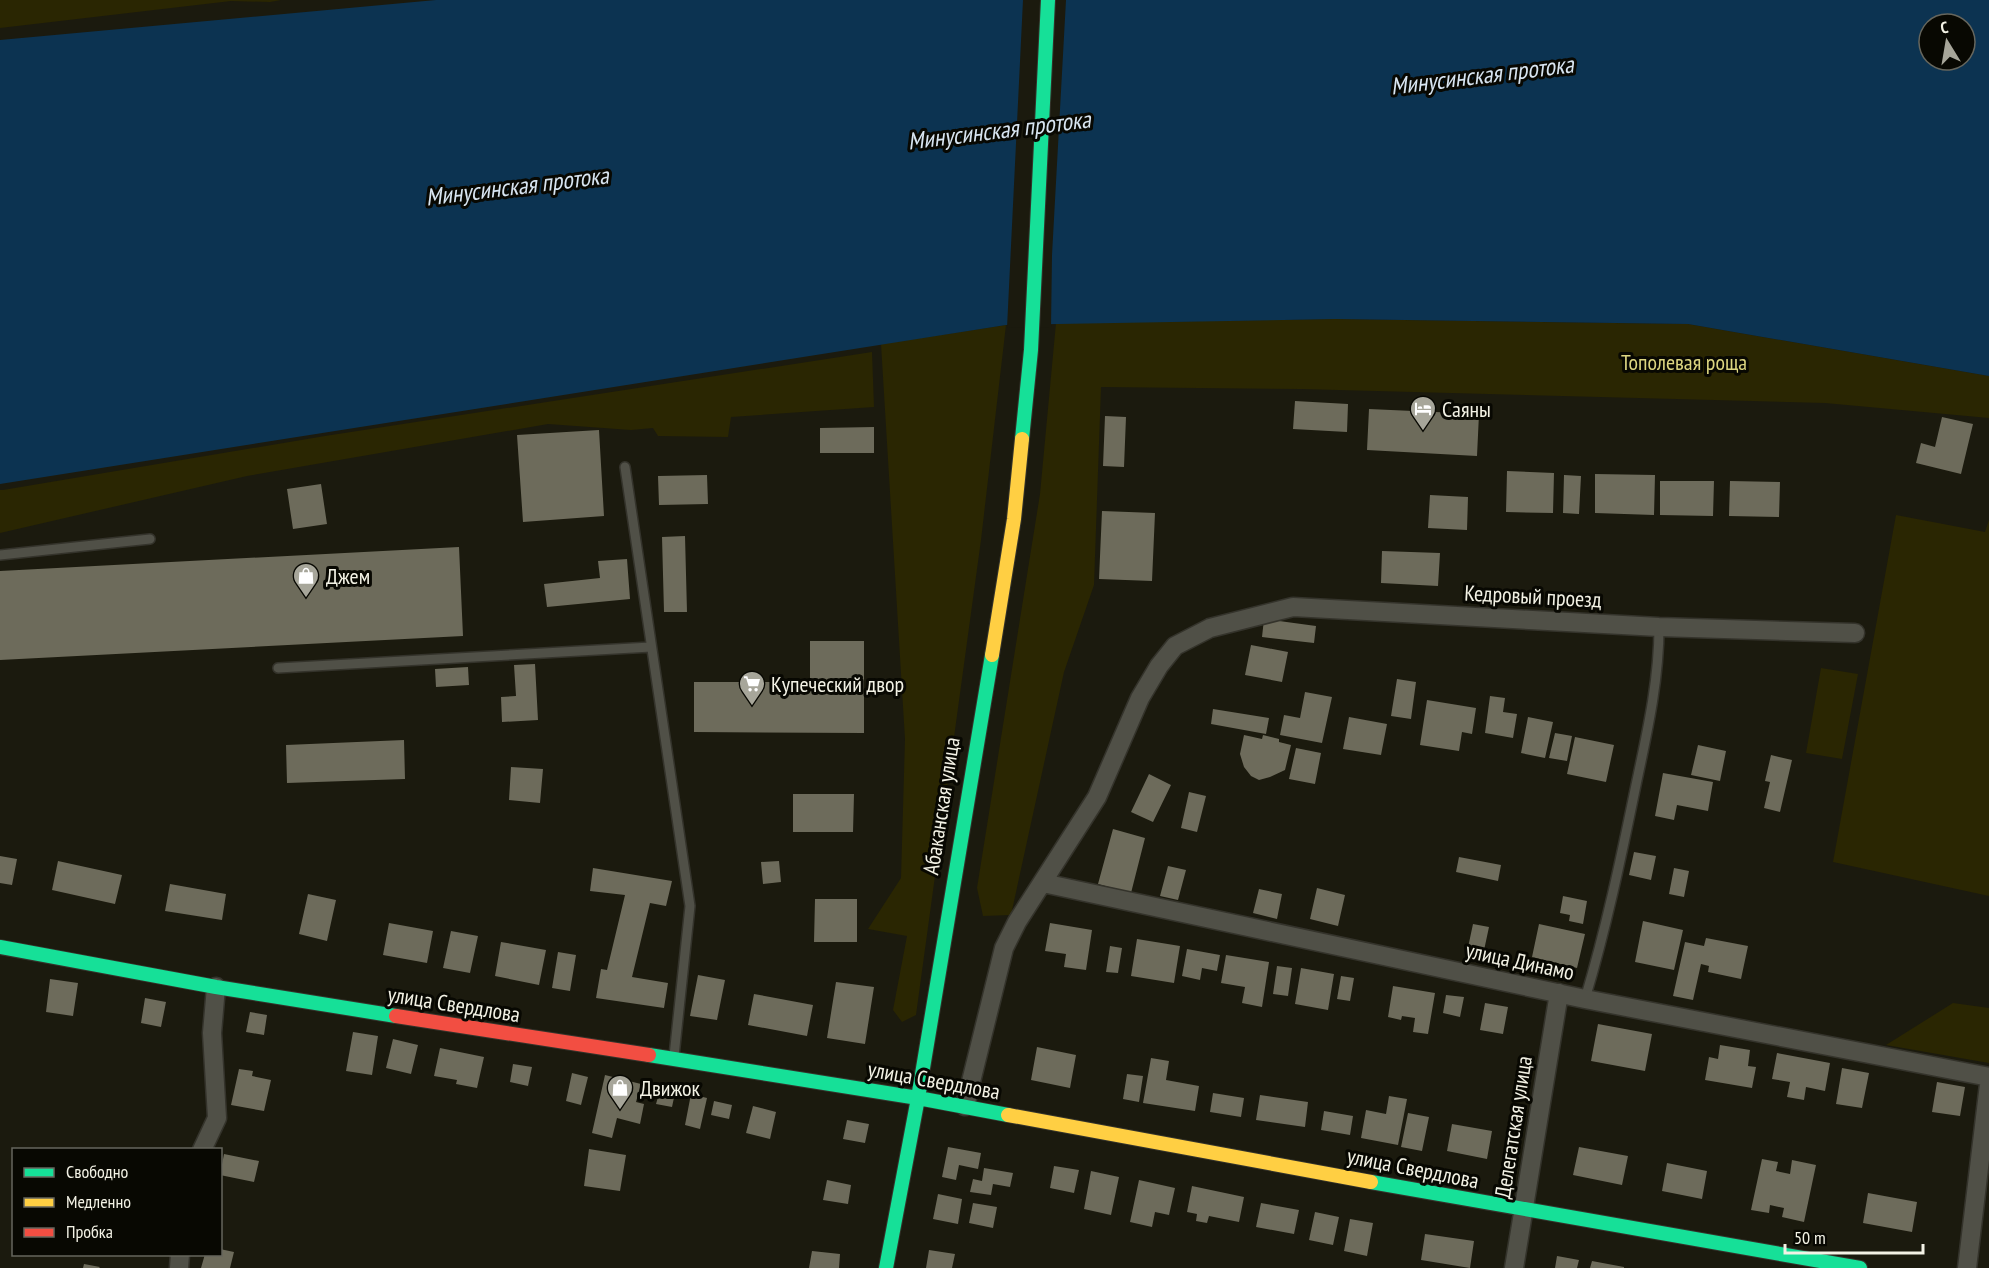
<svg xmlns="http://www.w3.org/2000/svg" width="1989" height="1268" font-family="'PT Sans Narrow',sans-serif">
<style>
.green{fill:#2a2602}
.water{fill:#0c3351;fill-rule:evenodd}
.pier{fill:#1b1a0e}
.building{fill:#6d6b5b}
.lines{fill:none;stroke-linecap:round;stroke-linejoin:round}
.lane-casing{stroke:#34332b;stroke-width:12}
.street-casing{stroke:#34332b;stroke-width:21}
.fast-casing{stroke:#34332b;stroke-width:16}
.slow-casing{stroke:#34332b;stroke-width:16}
.jam-casing{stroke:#34332b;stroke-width:16}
.lane{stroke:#505047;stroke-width:9}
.street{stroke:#505047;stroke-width:18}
.fast{stroke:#16e098;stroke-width:14}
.slow{stroke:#ffcf43;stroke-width:14}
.jam{stroke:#f24e42;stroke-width:14}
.labels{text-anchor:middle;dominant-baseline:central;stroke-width:6;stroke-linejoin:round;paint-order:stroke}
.park-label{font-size:22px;fill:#ddd681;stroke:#080802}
.poi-label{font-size:22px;fill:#f3f2e5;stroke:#080802;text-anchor:start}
.street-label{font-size:22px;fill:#f3f2e5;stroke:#080802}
.water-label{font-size:24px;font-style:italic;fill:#d8e5f1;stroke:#080802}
</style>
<rect width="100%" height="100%" fill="#1b1a0e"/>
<path class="green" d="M0,0H281L270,2L231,1L0,28Z
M1335,319L1688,324L1989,376V418L1825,403L1301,389L1101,387L1094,585L1064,672L1011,915L983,916L977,888L1040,494L1056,323Z
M1006,325L981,540L916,1015L902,1022L893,1010L907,936L868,929L901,878L905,739L881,344Z
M872,352L874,407L731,417L728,437L658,436L653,428L631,430L548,424L247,476L0,533V490H3L325,436Z
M1896,515L1985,532L1989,520V896L1833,862Z
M1821,668L1858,674L1842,759L1806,753Z
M1953,1003L1989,1008V1063L1886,1045Z"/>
<path class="water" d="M436,0H1989V376L1688,324L1335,319L1006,325L0,484V40ZM1929,24H1965V60H1929Z"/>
<path class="pier" d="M1023,0H1066L1052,255L1051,327L1007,328Z"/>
<path class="building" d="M1295,401L1348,404L1347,432L1293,429Z
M1369,409L1479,414L1477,456L1367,450Z
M1105,416L1126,417L1124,467L1103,466Z
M1942,417L1973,424L1961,474L1916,463L1921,443L1935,447Z
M874,427V453H820V428Z
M599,430L604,516L523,522L517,435Z
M1507,471L1554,473L1553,513L1506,512Z
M1595,474L1655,475L1654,515L1595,513Z
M707,475L708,504L659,505L658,476Z
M1564,475L1581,476L1579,514L1563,513Z
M1660,481H1714L1713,516L1660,515Z
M1730,481L1780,482L1779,517L1729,516Z
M321,484L327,524L293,529L287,489Z
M1430,495L1468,497L1467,530L1428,528Z
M1102,511L1155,513L1152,581L1099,579Z
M685,536L687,612H664L662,537Z
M459,547L463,636L0,660V571Z
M1382,551L1440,553L1438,586L1381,583Z
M627,559L630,599L547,607L544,584L600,578L598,561Z
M1264,619L1316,626L1314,643L1262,637Z
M810,641H864V733L694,732V682H810Z
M1251,645L1288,652L1282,682L1245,675Z
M535,664L538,720L502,722L501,697L516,696L514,665Z
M468,667L469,685L436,687L435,669Z
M1397,679L1416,682L1411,719L1391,716Z
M1305,692L1332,697L1322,743L1280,735L1284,715L1300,718Z
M1490,696L1505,698L1503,712L1517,714L1513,738L1485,733Z
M1427,700L1476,708L1472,734L1462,732L1459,751L1420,745Z
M1213,709L1269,718L1266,734L1211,724Z
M1349,717L1387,724L1381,755L1343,749Z
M1528,717L1553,722L1545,758L1521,753Z
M1555,733L1572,736L1567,761L1549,758Z
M1244,735L1262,739L1263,735L1279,739V742L1291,745L1285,770L1270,777L1259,780L1251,776L1244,767L1240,754Z
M1575,737L1614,745L1606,782L1567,774Z
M404,740L405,779L287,783L286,745Z
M1698,745L1726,751L1720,781L1691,775Z
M1296,748L1321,753L1315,784L1289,779Z
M1771,755L1792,760L1780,812L1764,808L1770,782L1765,781Z
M511,767L543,769L540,803L509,800Z
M1663,773L1713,782L1708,811L1677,805L1674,820L1655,816Z
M1149,774L1171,785L1153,822L1131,812Z
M1189,792L1206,796L1197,832L1181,828Z
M793,794H854L853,832H793Z
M1113,829L1145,838L1131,893L1098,884Z
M1634,852L1656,856L1651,880L1629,875Z
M0,856L17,859L12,885L0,883Z
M1459,857L1501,865L1498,881L1456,872Z
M58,861L122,875L115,904L52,890Z
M779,861L781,882L763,884L761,862Z
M1168,866L1186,870L1178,900L1160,896Z
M593,868L672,881L666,906L650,903L632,977L668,983L664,1008L596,998L601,969L607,970L625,895L590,891Z
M1674,868L1689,871L1684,897L1669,894Z
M170,884L226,894L222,920L165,911Z
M1317,888L1345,895L1338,926L1310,919Z
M1259,889L1282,894L1277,919L1253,913Z
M308,894L336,900L327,941L299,934Z
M1563,896L1587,901L1583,924L1569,921L1570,915L1560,913Z
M815,899H857V942H814Z
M1643,921L1683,930L1674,970L1635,962Z
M389,923L433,931L427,963L383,955Z
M1050,923L1092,930L1086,970L1064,967L1066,954L1045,951Z
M1473,924L1489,927L1483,955L1467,952Z
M1539,924L1585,934L1577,968L1532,957Z
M451,931L478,936L470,973L443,968Z
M1706,938L1748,946L1741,979L1708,972L1709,966L1701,964L1693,1000L1673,996L1685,942L1704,946Z
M1137,939L1180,946L1174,983L1131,976Z
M501,942L546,950L539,985L495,976Z
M1110,946L1122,948L1118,973L1106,972Z
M1187,949L1220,955L1217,971L1202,968L1200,980L1182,976Z
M558,952L576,955L570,991L552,988Z
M1226,955L1269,962L1262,1007L1242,1003L1245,987L1221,983Z
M1277,966L1292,968L1288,996L1273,994Z
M1301,968L1334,974L1328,1010L1295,1004Z
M698,975L725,980L717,1020L690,1016Z
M1341,976L1354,978L1350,1001L1337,999Z
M50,979L78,983L73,1016L46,1012Z
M836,982L874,987L865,1044L827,1038Z
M1393,986L1435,993L1428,1034L1413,1032L1415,1018L1402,1016L1401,1020L1388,1017Z
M754,994L813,1005L807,1036L748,1025Z
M1446,995L1464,997L1460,1017L1443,1013Z
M145,998L166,1002L161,1027L141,1023Z
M1485,1003L1508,1007L1503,1034L1480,1030Z
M250,1012L267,1015L264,1035L246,1032Z
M1598,1024L1652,1034L1645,1071L1591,1061Z
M353,1032L378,1036L372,1075L346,1071Z
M393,1039L418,1045L411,1074L386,1068Z
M1720,1045L1750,1050L1748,1066L1756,1067L1752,1088L1705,1080L1709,1057L1718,1059Z
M1037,1047L1076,1055L1070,1088L1031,1080Z
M440,1048L484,1057L477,1088L456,1084L457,1080L434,1076Z
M1777,1053L1830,1063L1825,1091L1806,1087L1804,1100L1787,1097L1790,1082L1772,1079Z
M1151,1058L1169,1061L1166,1080L1199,1086L1195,1111L1143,1103Z
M513,1064L532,1067L528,1086L510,1082Z
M1842,1068L1869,1073L1862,1108L1836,1104Z
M239,1069L253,1071L252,1076L271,1080L264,1111L231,1105Z
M572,1073L588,1077L581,1105L566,1101Z
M1127,1074L1143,1076L1139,1102L1123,1099Z
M605,1075L641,1084L636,1102L644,1104L640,1124L617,1118L612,1138L592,1133Z
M1937,1082L1965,1087L1960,1116L1932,1112Z
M660,1090L675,1093L672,1107L656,1104Z
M1213,1093L1244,1098L1241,1117L1210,1112Z
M691,1094L707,1098L700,1129L685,1125Z
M1260,1095L1308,1102L1305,1127L1256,1120Z
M1389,1096L1407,1099L1398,1145L1361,1138L1366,1110L1386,1114Z
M714,1101L732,1105L729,1119L711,1115Z
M753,1106L776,1112L770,1139L746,1133Z
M1324,1111L1353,1116L1350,1135L1321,1130Z
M1408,1113L1429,1117L1422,1151L1401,1147Z
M847,1120L869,1124L865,1143L843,1139Z
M1452,1124L1492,1131L1487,1159L1447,1151Z
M948,1147L981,1153L978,1169L959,1165L956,1180L942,1177Z
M1579,1147L1628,1156L1622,1185L1573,1175Z
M589,1149L626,1155L620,1191L584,1186Z
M224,1154L259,1161L254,1182L220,1175Z
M1762,1159L1778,1162L1776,1171L1790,1174L1792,1160L1816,1165L1804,1222L1782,1217L1784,1208L1770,1205L1769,1213L1751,1210Z
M1667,1163L1707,1171L1702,1199L1662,1191Z
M1054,1166L1079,1170L1074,1193L1050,1188Z
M984,1168L1013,1173L1010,1187L993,1184L991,1195L970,1192L973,1179L982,1181Z
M1091,1171L1119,1177L1111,1215L1084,1209Z
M827,1180L851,1185L848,1204L823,1200Z
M1139,1180L1175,1188L1169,1215L1155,1212L1152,1227L1130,1222Z
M1192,1186L1244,1197L1239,1222L1209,1216L1207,1223L1196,1221L1197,1214L1187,1212Z
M1868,1193L1917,1202L1912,1232L1863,1223Z
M938,1194L962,1199L958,1224L933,1219Z
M973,1203L997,1207L993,1228L969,1223Z
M1261,1203L1299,1210L1294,1234L1256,1227Z
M1315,1212L1339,1217L1333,1245L1309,1240Z
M1350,1219L1373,1223L1367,1256L1344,1251Z
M1425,1234L1474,1241L1470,1268L1421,1260Z
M220,1249L234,1252L230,1268H201L205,1254H220Z
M929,1250L955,1254L952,1268H926Z
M812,1251L840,1254L839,1268H809Z
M1557,1256L1579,1260L1577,1268H1555Z
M1592,1261L1624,1267V1268H1590Z
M84,1264L100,1267L99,1268H83Z"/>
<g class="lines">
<defs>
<path id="lane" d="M625,467L690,906L674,1056
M0,555L150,539
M278,668L651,647
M1585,999C1606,929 1621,858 1636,785C1647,733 1659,681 1659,627"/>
<path id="street" d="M1043,883L1585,999L1989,1077
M965,1106L1004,948L1017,922L1097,797L1140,698L1159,666L1175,646L1210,628L1293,607L1659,627L1855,633
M202,1150L217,1118L212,1033L216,987
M179,1268L180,1254
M1514,1268L1559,993
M1967,1268L1989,1084"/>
<path id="fast" d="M1022,439L1031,350L1048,0
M0,947L216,987L396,1016
M649,1055L918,1098L1008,1115
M1371,1182L1860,1268
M886,1268L918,1098L992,655"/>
<path id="slow" d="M992,655L1014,519L1022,439
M1008,1115L1371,1182"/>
<path id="jam" d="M396,1016L649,1055"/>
</defs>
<use href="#lane" class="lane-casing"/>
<use href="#street" class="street-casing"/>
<use href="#fast" class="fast-casing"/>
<use href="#slow" class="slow-casing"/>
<use href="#jam" class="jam-casing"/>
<use href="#lane" class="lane"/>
<use href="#street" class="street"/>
<use href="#fast" class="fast"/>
<use href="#slow" class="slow"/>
<use href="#jam" class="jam"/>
</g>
<defs>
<symbol id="hotel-pin" viewBox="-11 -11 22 30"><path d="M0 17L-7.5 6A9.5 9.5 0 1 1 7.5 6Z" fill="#a7a69a" stroke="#080802"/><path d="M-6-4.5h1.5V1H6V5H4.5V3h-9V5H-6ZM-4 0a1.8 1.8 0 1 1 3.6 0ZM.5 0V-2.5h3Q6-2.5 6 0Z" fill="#fff"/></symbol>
<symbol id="shop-pin" viewBox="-11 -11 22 30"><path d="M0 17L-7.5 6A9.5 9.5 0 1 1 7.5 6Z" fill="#a7a69a" stroke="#080802"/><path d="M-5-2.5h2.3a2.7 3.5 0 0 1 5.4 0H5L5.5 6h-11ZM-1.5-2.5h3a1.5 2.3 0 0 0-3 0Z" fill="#fff"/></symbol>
<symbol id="supermarket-pin" viewBox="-11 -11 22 30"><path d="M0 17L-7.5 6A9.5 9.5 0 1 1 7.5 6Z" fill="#a7a69a" stroke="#080802"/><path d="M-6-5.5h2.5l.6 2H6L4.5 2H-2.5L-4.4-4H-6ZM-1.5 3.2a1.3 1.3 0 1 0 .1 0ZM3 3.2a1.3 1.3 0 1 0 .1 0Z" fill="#fff"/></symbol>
</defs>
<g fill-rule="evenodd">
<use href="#hotel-pin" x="1408" y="394" width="30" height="40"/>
<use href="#shop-pin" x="291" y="561" width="30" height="40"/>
<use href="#supermarket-pin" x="737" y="669" width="30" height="40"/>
<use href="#shop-pin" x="605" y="1073" width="30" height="40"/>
</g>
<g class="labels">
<g class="park-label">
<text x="1684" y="362">Тополевая роща</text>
</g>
<g class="poi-label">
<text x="1442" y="409">Саяны</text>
<text x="326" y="576">Джем</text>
<text x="771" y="684">Купеческий двор</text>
<text x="640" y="1088">Движок</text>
</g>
<g class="street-label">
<text transform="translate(1533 596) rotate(3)">Кедровый проезд</text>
<text transform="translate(941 806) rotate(-81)">Абаканская улица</text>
<text transform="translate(1520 961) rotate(12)">улица Динамо</text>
<text transform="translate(454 1004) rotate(9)">улица Свердлова</text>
<text transform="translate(934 1080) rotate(10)">улица Свердлова</text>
<text transform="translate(1513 1127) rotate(-81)">Делегатская улица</text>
<text transform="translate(1413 1168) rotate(11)">улица Свердлова</text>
</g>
<g class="water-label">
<text transform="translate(1482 75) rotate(-7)">Минусинская протока</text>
<text transform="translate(999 130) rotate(-7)">Минусинская протока</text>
<text transform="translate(517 186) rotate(-7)">Минусинская протока</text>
</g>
</g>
<rect x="12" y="1148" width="210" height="108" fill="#080802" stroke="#66665d" stroke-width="1.5"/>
<rect x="24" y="1168" width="30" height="9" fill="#16e098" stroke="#66665d" stroke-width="1.5"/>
<text x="66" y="1178" font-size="18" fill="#f3f2e5">Свободно</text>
<rect x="24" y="1198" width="30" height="9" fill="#ffcf43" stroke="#66665d" stroke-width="1.5"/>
<text x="66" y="1208" font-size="18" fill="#f3f2e5">Медленно</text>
<rect x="24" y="1228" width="30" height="9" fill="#f24e42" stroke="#66665d" stroke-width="1.5"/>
<text x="66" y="1238" font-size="18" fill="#f3f2e5">Пробка</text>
<g transform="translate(1947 42) rotate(349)"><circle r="28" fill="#080802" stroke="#66665d" stroke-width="1.5"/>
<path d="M0-4.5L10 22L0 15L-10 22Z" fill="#a7a69a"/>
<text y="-9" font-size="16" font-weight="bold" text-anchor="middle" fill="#f3f2e5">С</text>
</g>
<path d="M1785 1244v9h138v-9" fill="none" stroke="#f3f2e5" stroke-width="3"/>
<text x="1794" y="1244" font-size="18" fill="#f3f2e5" stroke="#080802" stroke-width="4.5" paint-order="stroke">50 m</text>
</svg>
